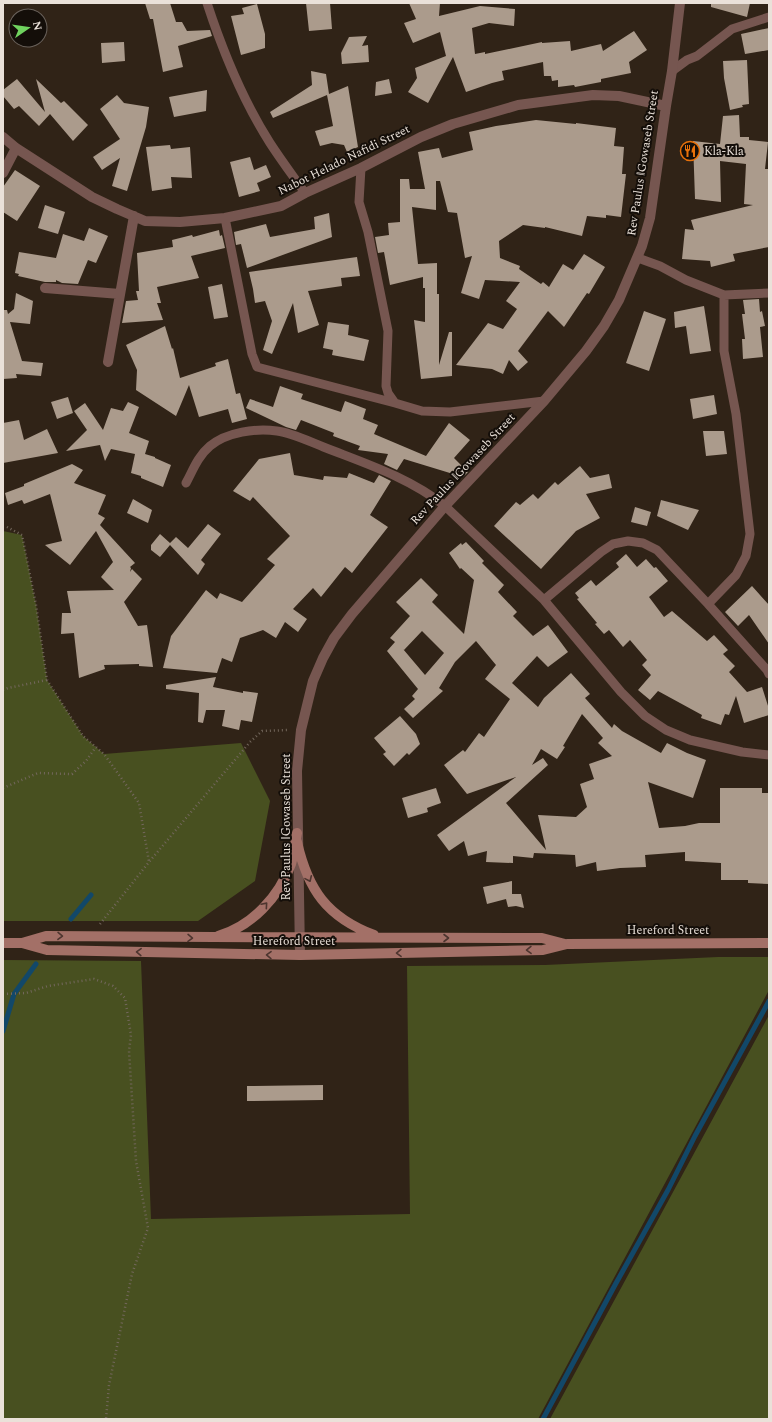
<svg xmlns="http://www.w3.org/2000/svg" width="772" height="1422" font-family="Spectral,serif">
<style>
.green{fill:#485020}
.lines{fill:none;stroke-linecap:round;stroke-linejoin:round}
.stream{stroke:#124869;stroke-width:5}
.building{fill:#ab9b8c;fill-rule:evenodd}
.path{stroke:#73675c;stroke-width:2.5;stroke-dasharray:1 3;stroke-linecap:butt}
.service{stroke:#765650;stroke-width:9}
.minor{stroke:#765650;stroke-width:10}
.secondary{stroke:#a37067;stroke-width:10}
.oneway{stroke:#4d352f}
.labels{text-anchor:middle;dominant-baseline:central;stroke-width:4;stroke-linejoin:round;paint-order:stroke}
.poi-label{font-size:12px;fill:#eae1d9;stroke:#140e09;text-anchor:start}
.street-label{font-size:12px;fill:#eae1d9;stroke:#140e09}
</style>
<rect width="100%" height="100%" fill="#302317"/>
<path class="green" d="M3,531L22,535L36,605L47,680L83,736L104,754L241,743L270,801L255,881L198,921H3Z
M718,957H769V990L538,1419H3V960L141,961L151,1219L410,1214L407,966L545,965Z
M769,1015V1419H550Z"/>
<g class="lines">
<path class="stream" d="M71,919L91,895
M3,1031L14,994L36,964
M543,1419L615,1285L668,1190L695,1136L769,1001"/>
</g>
<path class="building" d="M145,3H170L176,22H182L187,31L210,30L212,36L178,46L183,67L163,72L153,19H150Z
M306,3H330L332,29L309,31Z
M409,3H440L439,16L480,6L515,9L514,26L489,23L472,28L475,54L485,52V54L542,42V43L570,41L571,51L601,44L603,51L634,31L647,50L629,62L631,73L601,79V82L575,87L574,85L558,87V80L552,81L551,76H544L543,62L502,71L504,80L492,83L466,92L453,57L428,103L408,92L417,78L415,68L446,56L440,32L413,43L404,23L416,19Z
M711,3H750L747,17L711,7Z
M257,4L265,34V48L241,55L231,16L244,14L242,8Z
M769,28V50L745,54L741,34Z
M367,36L362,46L368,45L369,62L342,64L341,53L349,37Z
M124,42L125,61L102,63L101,43Z
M747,60L749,104L742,105L743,107L730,110L724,78L723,61Z
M311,71L326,74L329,94L348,86L358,147L347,152L344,145L332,143L320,146L315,131L333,126L327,95L273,118L270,112L312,85Z
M17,79L45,112L36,79L61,103L64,101L88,125L73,141L50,114L39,126L19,106L14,109L3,96V90Z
M389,79L392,93L375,96L376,82Z
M207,90L206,111L174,117L169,97Z
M117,95L124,103L149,107L146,127L127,191L112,186L120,158L102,170L93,157L120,139L100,109Z
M739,115L740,137H749V140L768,142L765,169H769V247L733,254L735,261L711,267L710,261L682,259L685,229L694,230L691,220L753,205L744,204L746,164L720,161L721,202L695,199L693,141L720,144L723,116Z
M536,120L576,124V123L616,128L614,146L624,147L622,174H626L621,217L606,215V218L587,216L582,236L545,227V228L523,225L499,241L500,258L520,266L519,269L541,284L543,282L549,287L563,264L573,270L584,254L605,267L589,294L587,293L564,327L548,311L518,351L528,362L518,371L509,360L503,374L492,369L456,365L488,323L503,329L517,309L506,301L520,282L485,280L479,299L461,293L472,256L465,258L457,213L448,212L440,181H436V210L412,207L418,264L437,263V294H439V365L449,332H452V376L421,379L414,320L425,322V288H423V277L390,285L384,252L378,253L375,237L389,235L388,223L400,222V179H409L410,189H425L418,152L439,148L442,158L473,150L469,132L496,126Z
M170,145L171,149L190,147L192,178L171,177L172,188L152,191L146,147Z
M250,157L254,170L266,165L271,177L257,183L260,191L239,197L230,162Z
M15,170L40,186L17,221L3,212V187Z
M45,205L65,212L58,234L38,228Z
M329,213L332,237L247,268L241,244L236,245L234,232L266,224L270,237L315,229L314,217Z
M89,228L108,236L96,263L88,260L78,284L62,283L56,280V282H45L18,276L19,274L15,273L19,252L56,258L63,234L84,241Z
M219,230L220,236L222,235L225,248L191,256L199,278L157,287L161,303H157L163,320L122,323L126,301L138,300L136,291H139L137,253L173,247L172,240L192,235L193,237Z
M357,257L360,276L341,278L342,286L308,291L319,325L298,333L293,303L272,354L263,350L272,321L265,301L255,303L253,289L249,272Z
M222,284L228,317L214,319L208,287Z
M16,293L33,301L30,324L10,322L22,361L43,363L41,376L16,374L17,378L3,379V310H7L8,314L14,309Z
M759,299L760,312L762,311L765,326L760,327L763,357L743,359L742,339H745L742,314H745L743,300Z
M704,306L711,351L690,354L686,326L675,328L674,312Z
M644,311L666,319L649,371L626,363Z
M328,322L349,325L348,335L369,340L364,361L332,355L333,350L323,348Z
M165,326L172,349L173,348L180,378L216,366L215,363L228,359L236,394L240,393L247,419L232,423L228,409L199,417L189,385L176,416L136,390L137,370L126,345Z
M280,386L303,394L301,399L341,412L345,401L366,409L363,419L378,425L374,434L426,456L449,423L470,440L454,458L468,472L463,477L404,459L397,470L384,464L388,454L358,450L360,446L333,436L334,433L301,420L296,430L286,427L246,408L250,399L273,407Z
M714,395L717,414L693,419L690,399Z
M68,397L73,413L57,419L51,402Z
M128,402L139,407L129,433L149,441L145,454L155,457V458L171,465L163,487L141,478V476L131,473L135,454L111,449L105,461L100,445L66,451L87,430L74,411L85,403L103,430L111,408L123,411Z
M19,420L24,440L47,429L58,453L3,463V423Z
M703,431H724L727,454L706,456Z
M290,453L294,475L323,480L324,476L347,478L349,473L374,483L379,475L391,481L370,515L388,527L352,573L345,567L321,597L313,588L293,609L307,619L298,632L285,622L276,638L263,630L240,638L232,662L222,658L217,673L163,668L171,636L206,590L217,599L220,593L242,602L275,565L267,559L290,536L253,497L250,501L233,491L259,459Z
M72,464L83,470L74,483L106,495L98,514L105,518L100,525L135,563L130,567L131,568L130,572L132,569L142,579L124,602L138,626L147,625L153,667L139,666V664L104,665L105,669L79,678L74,633L61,634L62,613H71L67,591L114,590L101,577L113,562L96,531L70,565L45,545L62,541L50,494L24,504L22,500L8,505L5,493L24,486V484Z
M580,466L590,478L609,474L612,488L586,494L600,518L576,531L541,569L494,526L516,502L520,505L533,494L538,499L555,482L558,485Z
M133,499L152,510L148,523L127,513Z
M661,500L699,510L688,530L657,516Z
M635,507L651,512L647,526L631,522Z
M208,524L221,534L201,560L205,564L198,575L170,545L160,557L151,550V545L160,534L170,543L176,537L188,548Z
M466,542L484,561L482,563L504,585L498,592L517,612L513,616L533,636L548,625L568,652L548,667L537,656L512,683L538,707L544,698L571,673L590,694L585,698L612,728L614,724L622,731L661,753L667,743L687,753L706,760L693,798L648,782L659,828L685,826L699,823H720V788H762V793H769V884L748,883V880H721V863L685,861V852L645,855L646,867L620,868L597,871L596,862L576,867L575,855L534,853L533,858L513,856V863L486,862L487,851L468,856L464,841L449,851L437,835L516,777L467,794L444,765L463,750L465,752L479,733L484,737L510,699L485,679L496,665L476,641L455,662L439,688L443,691L413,718L404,709L415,699L412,696L418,689L387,651L395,642L390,638L410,616L396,602L421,578L438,595L432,602L464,634L474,580L461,568L460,569L449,553L461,543L462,545ZM422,631L444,653L425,675L403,649L404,650ZM582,714L603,738L598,743L612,756L589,764L594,779L580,784L587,807L576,817L538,815L546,850L506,803L548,765L543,758L532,765L541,749L557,759L565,747L563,746Z
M626,554L637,567L646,559L654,568L656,567L668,581L649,597L664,617L672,611L707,641L714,635L728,650L723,654L735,666L729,672L747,692L762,687L769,709V715L744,723L736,696L729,715L725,714L721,725L701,718L702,715L658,691L650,700L638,690L651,675L642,665L647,660L630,640L623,647L609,630L604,634L595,624L597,623L577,599L579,598L575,593L591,580L596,586L619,567L616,563Z
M752,586L769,605V644L749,615L738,626L725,612Z
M216,677L213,687L243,693V691L258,693L252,722L241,720L239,730L222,726L225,710H206L203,723L198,722L199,693L166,689V685Z
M400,716L416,734L420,744L409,755L407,753L394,766L383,754L386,752L374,738Z
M436,788L441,803L427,808L428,812L408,818L402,798Z
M512,881V894H521L524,908L516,906L508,907L506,899L487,904L483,887Z
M323,1085V1100L247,1101V1086Z"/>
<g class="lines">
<path class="path" d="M3,527H7L22,535L36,605L47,680L83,736L104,754L139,803L149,862
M3,690L8,688L47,680
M3,788L38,773L72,774L86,761L96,747
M100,924L149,862L250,742L262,731L289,730
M3,994L26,993L48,986L94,979L113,986L125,998L131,1035L129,1051L136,1161L148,1228L132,1274L109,1385L106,1419"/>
<path class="service" d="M207,3C223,52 242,99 270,143C281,160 293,176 305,193
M672,71L687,60L697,56L732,29L769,17
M361,168L359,202L368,232L388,331L386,386L388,393L395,403L422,411L450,412L544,401
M225,218L252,354L257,367L395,403
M638,258L660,266L686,280L724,295L769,293
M186,483C193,470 198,456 210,446C227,432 256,428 277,431C293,433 310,442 326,448C367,464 410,478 445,506L544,600L621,692L645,716L666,730L690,740L742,752L769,755
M544,600L601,552L613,544L628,541L643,543L657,550L708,604L767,670L769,674
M708,604L736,575L746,556L750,534L736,414L724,351V295"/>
<path class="minor" d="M3,137L16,148L92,197L117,209L145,221L180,222L225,218L281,206L305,193L361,168L421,137L453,124L518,105L593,95L619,96L666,106
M3,173L16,148
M45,288L120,294
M108,362L134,216
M300,955L297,771L301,730L313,681L323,658L334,638L352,614L445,506L544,401L586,351L604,326L619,300L642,246L650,218L666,106L672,71L680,3"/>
<path class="secondary" d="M297,842C308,890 327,917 374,935
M218,936C252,926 279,897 291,864C294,854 295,843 297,833
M3,943H22L46,936C211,938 377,937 542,938L565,944
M22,943L47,950L300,955L543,950L567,944L769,943"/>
</g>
<defs><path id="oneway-chevron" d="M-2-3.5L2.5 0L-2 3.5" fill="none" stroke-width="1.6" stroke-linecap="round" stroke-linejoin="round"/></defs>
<g class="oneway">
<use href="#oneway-chevron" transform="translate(309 879) rotate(66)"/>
<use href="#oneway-chevron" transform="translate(265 905) rotate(-49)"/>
<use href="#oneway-chevron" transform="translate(60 936) rotate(1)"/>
<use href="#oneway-chevron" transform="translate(190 938) rotate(1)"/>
<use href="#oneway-chevron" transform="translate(446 938)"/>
<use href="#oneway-chevron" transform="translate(529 950) rotate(179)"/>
<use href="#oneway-chevron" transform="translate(139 952) rotate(-178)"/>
<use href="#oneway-chevron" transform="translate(399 953) rotate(179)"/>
<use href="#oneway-chevron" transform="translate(269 955) rotate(-179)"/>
</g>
<defs>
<symbol id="restaurant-ring" viewBox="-11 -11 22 22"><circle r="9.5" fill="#140e09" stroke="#e8710a" stroke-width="1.5"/><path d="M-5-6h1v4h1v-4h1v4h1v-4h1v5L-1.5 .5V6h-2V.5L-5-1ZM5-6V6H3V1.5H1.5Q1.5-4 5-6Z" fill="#e8710a"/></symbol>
</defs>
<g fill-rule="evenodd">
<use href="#restaurant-ring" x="679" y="140" width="22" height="22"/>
</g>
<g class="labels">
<g class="poi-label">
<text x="704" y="151">Kla-Kla</text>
</g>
<g class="street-label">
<text transform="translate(344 160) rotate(-26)">Nabot Helado Nafidi Street</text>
<text transform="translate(643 163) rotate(-81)">Rev Paulus ǁGowaseb Street</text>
<text transform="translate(463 469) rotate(-47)">Rev Paulus ǁGowaseb Street</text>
<text transform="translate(286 827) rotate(-90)">Rev Paulus ǁGowaseb Street</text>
<text x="668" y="930">Hereford Street</text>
<text x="294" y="941">Hereford Street</text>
</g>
</g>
<rect width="772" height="1422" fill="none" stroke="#eae1d9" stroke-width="8"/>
<g transform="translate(28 28) rotate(77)"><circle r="19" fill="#140e09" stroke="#6a625c"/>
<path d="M0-3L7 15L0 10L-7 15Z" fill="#70d35f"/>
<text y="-6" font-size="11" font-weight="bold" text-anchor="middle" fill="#eae1d9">N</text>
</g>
</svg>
